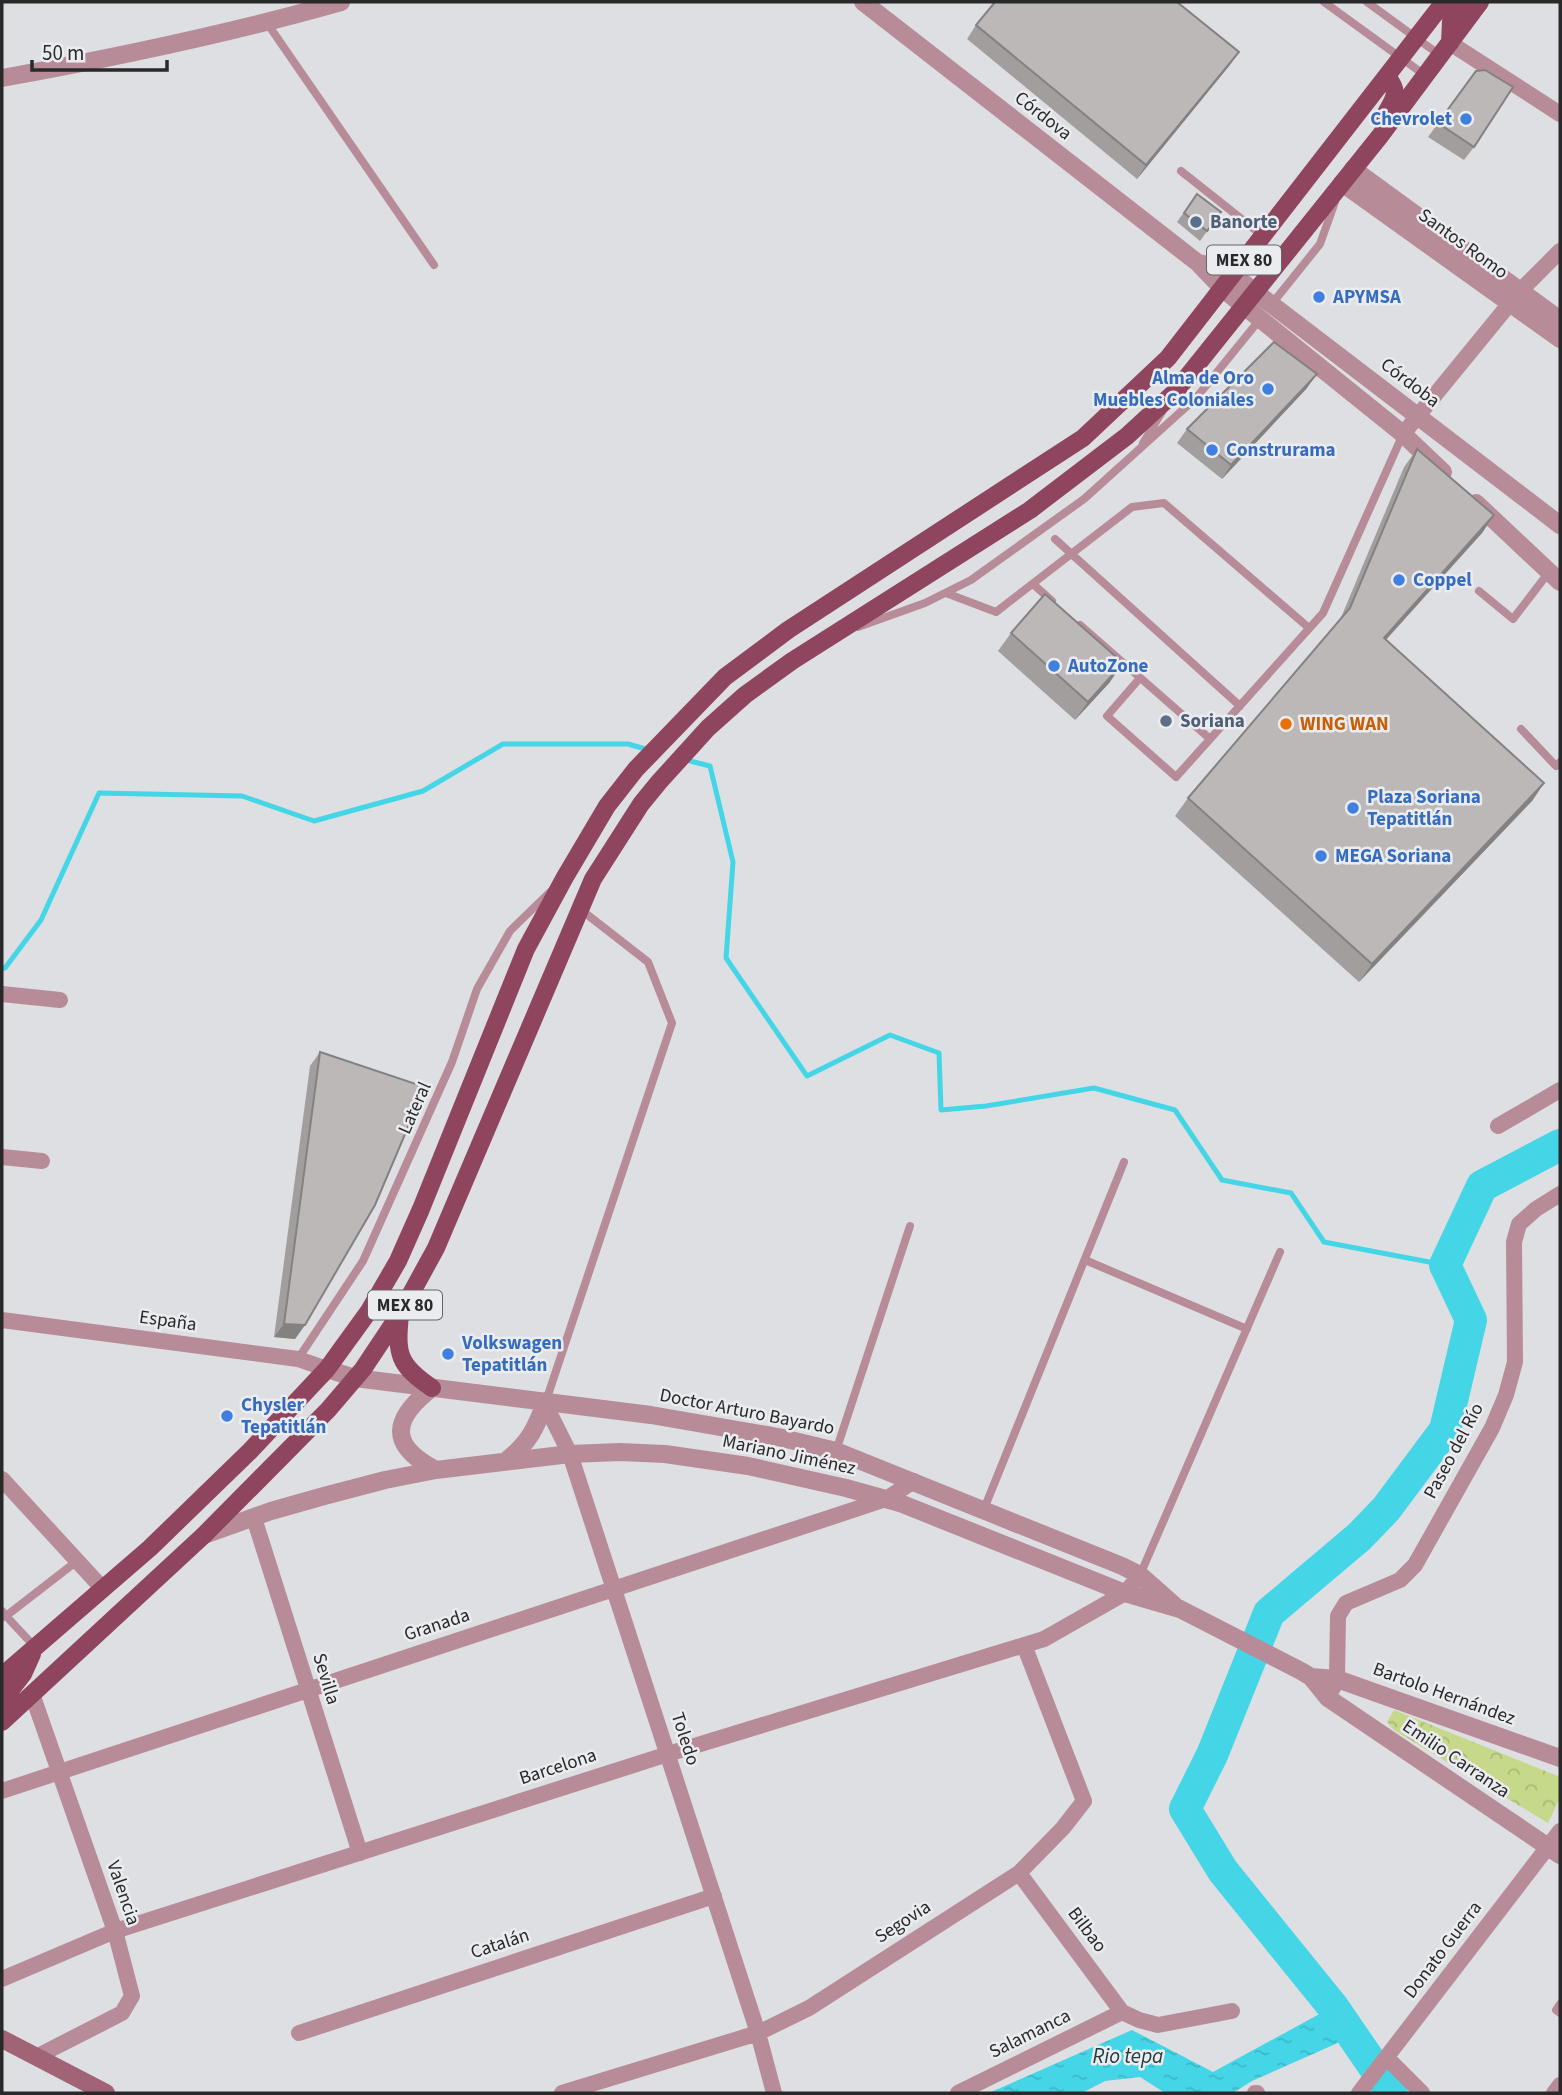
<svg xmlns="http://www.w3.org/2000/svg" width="1562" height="2095" font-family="'Source Sans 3',sans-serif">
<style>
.park{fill:url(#park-crowns)}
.water{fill:url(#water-ripples)}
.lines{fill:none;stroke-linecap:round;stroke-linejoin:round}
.stream{stroke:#44d6e6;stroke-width:5}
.river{stroke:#44d6e6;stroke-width:32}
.service{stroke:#b78c98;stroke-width:8}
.minor{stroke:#b78c98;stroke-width:16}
.tertiary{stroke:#b78c98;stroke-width:18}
.secondary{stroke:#a16476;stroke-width:18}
.primary{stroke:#8f455e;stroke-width:18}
.wall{fill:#a39e9e}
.shaded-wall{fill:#848181}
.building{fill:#bdb8b8;stroke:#848181;stroke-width:2}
.shop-dot{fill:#3f7fe0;stroke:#ebecf0;stroke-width:2.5}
.service-dot{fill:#5c6f8a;stroke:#ebecf0;stroke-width:2.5}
.food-dot{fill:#e8710a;stroke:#ebecf0;stroke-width:2.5}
.labels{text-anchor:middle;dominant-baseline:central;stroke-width:5;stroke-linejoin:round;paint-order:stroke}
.shield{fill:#ebecf0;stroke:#636465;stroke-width:2}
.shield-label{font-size:18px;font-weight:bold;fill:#29292a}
.street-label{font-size:19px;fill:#29292a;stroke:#ebecf0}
.shop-label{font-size:19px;font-weight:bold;fill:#366cbe;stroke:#ebecf0;text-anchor:start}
.service-label{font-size:19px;font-weight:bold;fill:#4e5e75;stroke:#ebecf0;text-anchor:start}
.food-label{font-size:19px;font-weight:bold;fill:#c56008;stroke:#ebecf0;text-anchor:start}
.water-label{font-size:21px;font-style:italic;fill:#233b3e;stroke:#ebecf0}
</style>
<defs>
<pattern id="park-crowns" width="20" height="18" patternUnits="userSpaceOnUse" patternTransform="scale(1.75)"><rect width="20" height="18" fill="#c6d88a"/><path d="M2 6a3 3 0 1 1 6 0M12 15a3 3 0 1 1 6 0" fill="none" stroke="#aab977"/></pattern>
<pattern id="water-ripples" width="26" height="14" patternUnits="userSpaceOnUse" patternTransform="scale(1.75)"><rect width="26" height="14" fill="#44d6e6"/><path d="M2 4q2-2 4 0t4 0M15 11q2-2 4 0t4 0" fill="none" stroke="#3cb8c5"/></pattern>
</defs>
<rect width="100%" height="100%" fill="#dddfe2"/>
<path class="park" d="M1394,1710L1560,1777V1798L1548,1823L1394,1730L1387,1722Z"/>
<path class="water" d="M1325,2011L1340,2042L1252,2081L1233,2093H1165L1140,2077L1105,2081L1082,2093H989L1132,2030L1213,2072Z"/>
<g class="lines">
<path class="stream" d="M686,760L710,766L733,862L726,958L807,1076L890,1035L939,1053L941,1110L986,1106L1094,1088L1175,1110L1222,1180L1291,1193L1324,1242L1445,1265
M2,968H5L41,920L99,793L242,796L314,821L423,791L503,744H628L649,750"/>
<path class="river" d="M1392,2093L1333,2007L1223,1871L1185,1809L1212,1755L1269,1613L1359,1537L1386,1509L1445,1430L1471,1320L1445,1265L1482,1186L1560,1145"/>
<path class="service" d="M1324,2L1426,76
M1367,2L1441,56
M267,23L434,265
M1181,171L1263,236
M1271,305L1320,244L1335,202
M1143,443L1162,412
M1055,539L1240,706
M1033,584L1052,601
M1479,591L1513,619L1549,572
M946,593L996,612L1132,507L1164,503L1309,628
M1080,625L1209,738
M858,627L925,603L971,580L1084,499L1196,398L1261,318
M1140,678L1107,716L1176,777L1323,613L1403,434
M1521,729L1556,766L1560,762
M1085,1260L1247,1329
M298,1359L363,1261L452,1062L477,989L510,931L550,892
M546,1401L672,1023L648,962L580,909
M836,1451L910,1226
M984,1509L1124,1162
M1140,1575L1280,1252
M2,1611L6,1616L77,1561
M3,1617L6,1616L35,1647
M1560,2004L1556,2010L1560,2013"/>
<path class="minor" d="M1450,43L1560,114
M1403,434L1520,291L1560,251
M2,994L60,1000
M1498,1126L1560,1090
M2,1157L42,1161
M2,1320L298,1359L327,1369
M546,1401L549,1412L570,1454L758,2033L774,2093
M2,1479L103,1589
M254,1518L360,1853
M1333,1688L1337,1679L1338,1616L1346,1603L1400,1580L1415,1565L1492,1428L1506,1395L1515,1362L1514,1242L1519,1224L1536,1209L1560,1194
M32,1694L115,1931L132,1996L122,2013L36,2057
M2,1791L886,1499L914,1481
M1019,1873L1122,2012L1139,2020L1158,2025L1232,2011
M2,1979L115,1931L668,1754L1044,1639L1125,1593L1140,1575
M299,2033L714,1896
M1387,2058L1422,2093
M562,2093L758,2033L809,2008L1019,1873L1063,1828L1084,1801L1024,1645
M958,2093L1122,2012
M1255,2093H1257
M1359,2093L1560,1831
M1554,2093L1560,2085"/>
<path class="tertiary" d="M863,2L1198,263L1223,289L1403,434L1443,472
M2,78C118,57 228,34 341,2
M1353,169L1560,320
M1342,183L1560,339
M1198,263L1215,266L1233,275L1560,525
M1476,503L1560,582
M327,1369L355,1378L651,1415L778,1437L836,1451L1122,1566L1140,1575L1174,1605
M432,1388C392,1419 388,1445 436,1470
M507,1460C530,1442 536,1427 546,1401
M204,1535L271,1511L324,1496L385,1480L436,1470L570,1454L620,1452L665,1454L748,1466L846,1488L900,1503L1125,1593L1180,1609L1301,1671L1311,1677L1328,1698L1560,1855
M1311,1677L1337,1679L1560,1758"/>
<path class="secondary" d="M2,2039L106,2093"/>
<path class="primary" d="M1450,43L1451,21L1460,2
M1383,119C1392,100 1402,94 1387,77
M400,1315C396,1354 398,1365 432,1388
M2,1676L150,1548L250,1451L327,1369L369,1311L398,1261L421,1209L526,949L565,877L607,806L636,769L725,677L788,630L1083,438L1168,358L1444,2
M2,1701L23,1674L32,1654
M2,1722L204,1535L328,1410L363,1369L401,1312L436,1248L593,879L641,804L659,782L708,728L745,695L792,661L1030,510L1127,436L1175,392L1380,136L1480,2"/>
</g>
<path class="wall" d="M976,25L1239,52L1229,66L1137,179L967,39Z
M1476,71L1474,147L1464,160L1428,137Z
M1197,194L1221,212L1200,241L1177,222Z
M1307,388L1222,479L1177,443L1187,429Z
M1417,449L1494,515L1482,533L1386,640L1544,783L1532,801L1359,982L1175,816L1188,798L1340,620L1404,467Z
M1011,633L1110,682L1075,720L998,651Z
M320,1052L305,1325L295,1339L274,1337L310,1066Z"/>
<path class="shaded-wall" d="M1239,52L1229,66L1137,179L1146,165Z
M1317,374L1307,388L1222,479L1231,465Z
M1494,515L1482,533L1371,656L1384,638Z
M1123,663L1110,682L1075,720L1088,702Z
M1544,783L1532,801L1359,982L1372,964Z
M284,1324L305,1325L295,1339L274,1337Z"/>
<path class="building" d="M995,2H1177L1239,52L1146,165L976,25Z
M1485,70L1513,87L1474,147L1438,123L1476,71Z
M1197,194L1221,212L1207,231L1184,213Z
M1274,342L1317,374L1231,465L1187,429Z
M1417,449L1494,515L1384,638L1544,783L1372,964L1188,798L1350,608Z
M1045,594L1123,663L1088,702L1011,633Z
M320,1052L425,1087L375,1205L305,1325L284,1324Z"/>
<g class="shop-dot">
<circle cx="1466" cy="119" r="7"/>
<circle cx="1319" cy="297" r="7"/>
<circle cx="1268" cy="389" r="7"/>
<circle cx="1212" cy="450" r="7"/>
<circle cx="1399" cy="580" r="7"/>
<circle cx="1054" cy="666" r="7"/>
<circle cx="1353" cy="808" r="7"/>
<circle cx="1321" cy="856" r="7"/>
<circle cx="448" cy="1354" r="7"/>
<circle cx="227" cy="1416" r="7"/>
</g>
<g class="service-dot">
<circle cx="1196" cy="222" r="7"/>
<circle cx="1166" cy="721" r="7"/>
</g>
<circle class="food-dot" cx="1286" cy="724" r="7"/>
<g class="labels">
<g class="shield">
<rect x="1207" y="245.5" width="74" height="29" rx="5"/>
<rect x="368" y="1290.5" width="74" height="29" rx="5"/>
</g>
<g class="shield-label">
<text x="1244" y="260">MEX 80</text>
<text x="405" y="1305">MEX 80</text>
</g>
<g class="street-label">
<text transform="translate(1043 116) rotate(38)">Córdova</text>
<text transform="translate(1463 244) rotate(36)">Santos Romo</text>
<text transform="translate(1410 383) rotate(37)">Córdoba</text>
<text transform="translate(415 1108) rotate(-66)">Lateral</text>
<text transform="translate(168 1321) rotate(8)">España</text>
<text transform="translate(747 1412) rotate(11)">Doctor Arturo Bayardo</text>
<text transform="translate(1454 1451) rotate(-62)">Paseo del Río</text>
<text transform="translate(789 1455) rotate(12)">Mariano Jiménez</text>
<text transform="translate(437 1625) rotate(-18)">Granada</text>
<text transform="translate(326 1679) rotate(73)">Sevilla</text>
<text transform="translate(1444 1694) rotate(20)">Bartolo Hernández</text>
<text transform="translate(685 1739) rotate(72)">Toledo</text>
<text transform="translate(1456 1759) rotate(34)">Emilio Carranza</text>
<text transform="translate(558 1767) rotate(-18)">Barcelona</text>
<text transform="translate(123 1893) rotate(71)">Valencia</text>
<text transform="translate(903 1922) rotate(-33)">Segovia</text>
<text transform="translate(1087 1930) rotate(53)">Bilbao</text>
<text transform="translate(500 1944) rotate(-18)">Catalán</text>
<text transform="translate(1443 1950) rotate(-53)">Donato Guerra</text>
<text transform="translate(1030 2034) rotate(-26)">Salamanca</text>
</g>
<g class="shop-label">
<text x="1452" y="119" text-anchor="end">Chevrolet</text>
<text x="1333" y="297">APYMSA</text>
<text x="1254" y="378" text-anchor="end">Alma de Oro<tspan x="1254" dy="22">Muebles Coloniales</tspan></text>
<text x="1226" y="450">Construrama</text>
<text x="1413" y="580">Coppel</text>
<text x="1068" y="666">AutoZone</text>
<text x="1367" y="797">Plaza Soriana<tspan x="1367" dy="22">Tepatitlán</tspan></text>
<text x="1335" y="856">MEGA Soriana</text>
<text x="462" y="1343">Volkswagen<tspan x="462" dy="22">Tepatitlán</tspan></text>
<text x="241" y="1405">Chysler<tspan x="241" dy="22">Tepatitlán</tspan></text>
</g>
<g class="service-label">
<text x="1210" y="222">Banorte</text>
<text x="1180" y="721">Soriana</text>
</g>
<g class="food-label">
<text x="1300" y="724">WING WAN</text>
</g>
<g class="water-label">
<text x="1128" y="2056">Rio tepa</text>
</g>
</g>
<rect width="1562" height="2095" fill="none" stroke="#29292a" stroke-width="7"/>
<path d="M32 60v10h135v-10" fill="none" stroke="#29292a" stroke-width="3.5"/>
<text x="42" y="60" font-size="21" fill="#29292a" stroke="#ebecf0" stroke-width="5" paint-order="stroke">50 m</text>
</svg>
